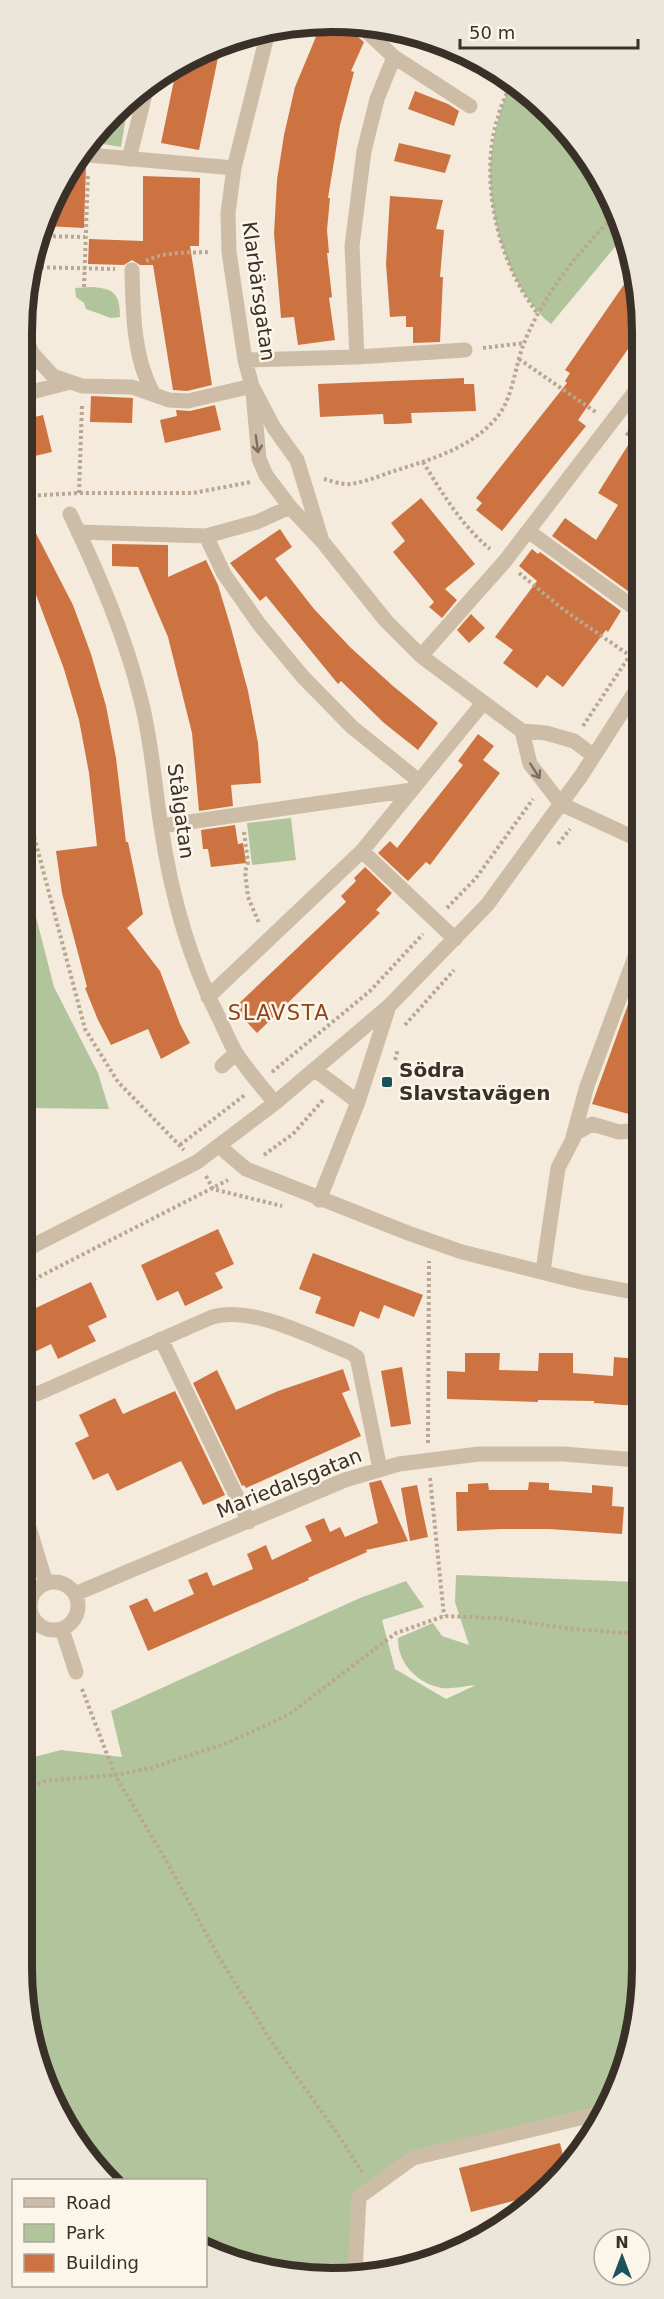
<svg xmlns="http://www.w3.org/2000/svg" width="664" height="2299" font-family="'DejaVu Sans',sans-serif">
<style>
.green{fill:#b2c49b}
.building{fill:#cd7341}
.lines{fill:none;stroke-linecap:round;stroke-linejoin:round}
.path{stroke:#b9a792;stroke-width:4;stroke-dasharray:3 3;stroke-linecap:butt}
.minor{stroke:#cdbda7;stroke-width:15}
.oneway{stroke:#7c6f61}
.poi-dot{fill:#1b525e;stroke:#fbf5ea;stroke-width:2}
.labels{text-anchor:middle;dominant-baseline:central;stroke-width:5;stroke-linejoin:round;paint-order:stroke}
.street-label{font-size:20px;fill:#393028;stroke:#fbf5ea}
.poi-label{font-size:20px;font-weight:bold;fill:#393028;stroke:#fbf5ea;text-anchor:start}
.neighbourhood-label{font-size:21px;letter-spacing:1.5px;fill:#8e441c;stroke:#fbf5ea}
.rim{fill:none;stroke:#393028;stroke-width:8}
</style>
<rect width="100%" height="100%" fill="#f4ebdd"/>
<path class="green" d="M511,82L566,127L611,195L624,236L551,324C509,291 485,209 491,157C494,130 501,107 511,82Z
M128,105L121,147L91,142Z
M91,287C114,288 120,294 120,317L111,318L86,309L84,303L76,297L75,288Z
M291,818L296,860L252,865L247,823Z
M25,874L54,987L98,1073L109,1109L27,1108L24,1095Z
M456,1575L638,1582L637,2027L605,2112L413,2158L359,2197L355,2272L311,2277L206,2249V2180H109L98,2172L45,2086L21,1967L22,1760L61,1750L122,1757L111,1711L360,1598L406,1581L424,1607L382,1620L395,1669L446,1699L476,1685C465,1686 454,1689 442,1688C418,1684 397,1663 398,1638L433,1623L442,1636L469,1645L455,1602Z"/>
<path class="building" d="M320,27H337L357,36L364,42L351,71L354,72L340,125L328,198H330L327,230L329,253H327L332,297L329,298L335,340L298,345L294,317L281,318L274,234L277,180L284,135L295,87Z
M220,48L199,150L161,143L177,66Z
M415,91L448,104L459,111L454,126L408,109Z
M399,143L451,155L445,173L394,161Z
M71,166H86L84,228L46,226Z
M143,176L200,178L199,246H190L212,385L187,391L173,390L153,265H140L132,260L124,265L88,264L89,239L143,241Z
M390,196L443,200L436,229L444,230L440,277H443L440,342L413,343V327H406V316L390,317L386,264Z
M634,270L640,292V332L578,420L586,426L502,531L476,510L482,503L476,498L567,383L565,381L570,373L565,370Z
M464,378V384H474L476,411L411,413L412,423L395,424H384L383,414L320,417L318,384Z
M91,396L133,398L132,423L90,422Z
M215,405L221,430L165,443L160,420L177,416L176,410L190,411Z
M43,415L52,452L26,458V419Z
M640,426V582L632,594L552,536L565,518L596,540L618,505L598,493Z
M421,498L475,564L445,589L457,600L442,618L429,607L434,602L393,552L405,541L391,523Z
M26,514L73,605L91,654L106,706L116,758L126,842H128L143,914L127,928L160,971L180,1024L190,1043L161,1059L148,1029L111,1045L98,1020L85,988L87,987L62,893L56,851L97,846L89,773L79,720L64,669L26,568Z
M280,529L292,547L275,559L314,609L351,648L393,686L438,723L418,750L384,723L341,681L338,684L266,596L260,601L230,563Z
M112,544L168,545V577L206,560L218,585L231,628L248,691L258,743L261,783L231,785L233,806L199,811L192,733L168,637L138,567L112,566Z
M532,549L538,554L540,552L621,611L608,632L606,630L563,687L547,675L537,688L503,663L513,650L495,637L537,581L519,566Z
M471,614L485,628L469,643L457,630Z
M478,734L494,746L483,760L500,773L430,865L426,862L408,881L378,853L390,841L397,848L463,765L458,761Z
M235,825L238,844L243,843L246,863L211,867L208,849H203L201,830Z
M365,867L392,893L376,910L380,913L257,1033L234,1008L346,902L341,896L356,881L354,878Z
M639,974V1102L636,1116L592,1104Z
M218,1229L234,1264L215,1273L223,1288L185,1306L178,1291L157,1301L141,1265Z
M313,1253L423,1295L414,1317L384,1305L379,1319L360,1311L354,1327L315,1313L321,1297L299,1289Z
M91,1282L107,1317L88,1326L96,1341L58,1359L51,1344L30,1354L23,1338V1314Z
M465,1353H500L499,1370L538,1371L539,1353H573V1373L613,1376L614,1357L638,1359V1406L594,1403V1401L538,1400V1402L447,1399V1371L465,1372Z
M402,1367L411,1424L391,1427L381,1371Z
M343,1369L350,1390L342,1393L361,1436L246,1488L244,1485L242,1486L193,1383L217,1370L236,1410L278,1391Z
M175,1391L225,1495L203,1505L181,1461L117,1491L108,1473L93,1480L75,1443L89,1436L79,1415L115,1398L123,1414Z
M381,1480L408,1541L366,1550L367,1552L308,1578L309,1580L148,1651L129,1606L147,1598L154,1612L194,1594L188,1580L207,1572L213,1586L253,1569L247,1554L266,1545L272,1560L312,1541L305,1526L324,1518L330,1532L340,1527L345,1537L378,1523L369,1483Z
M529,1482L549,1483V1490L592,1493V1485L613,1487L612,1506L624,1507L622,1534L549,1529H502L457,1531L456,1492H468V1484L488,1483L489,1490H528Z
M417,1485L428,1537L410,1541L401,1488Z
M560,2143L565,2164L539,2194L471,2212L459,2168Z"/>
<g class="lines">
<path class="path" d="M511,82C507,94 501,105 498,117C483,163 491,222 510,266C517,284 527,299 538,314
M41,236L85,237
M146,261C165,251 189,253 210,252
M29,267L115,269
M84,287L88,173
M483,348L524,343
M519,359L597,413
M626,433L640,443
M423,462C442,493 462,526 490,549
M324,479C332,481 342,485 350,484C365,482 380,476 394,471C432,459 472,448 498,416C513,397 515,366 524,343C544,293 580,250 617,213
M79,493L82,405
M26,496L79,493H193L251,482
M519,573L564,610L629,655
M583,726L640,640
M25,802L85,1029L118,1082L184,1150
M244,832L248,862L245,872L248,897L259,923
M558,844L570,829
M447,908L476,878L533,799
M405,1025L454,970
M395,1060L398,1049
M272,1072L370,991L423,934
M180,1145L246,1094
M264,1155L293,1134L324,1099
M206,1176L213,1189L282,1206
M23,1285L228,1180
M428,1443L429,1261
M430,1478L444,1616
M82,1689L115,1775L167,1862L219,1957L271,2041L337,2133L362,2172
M22,1793L44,1781L115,1775L151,1768L227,1743L288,1715L396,1633L444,1616L498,1618L565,1628L638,1634"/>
<path class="minor" d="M272,27L266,40L234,168L228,213L229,252L245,360L252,386L274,428L297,460L322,541
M362,27L394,57L470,106
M78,154L234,168
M129,159L147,86
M132,270C133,311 133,357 153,393
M27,340L32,353L53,376L82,386L132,387L169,400L188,401L252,386
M357,357L352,246L364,151L377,99L394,57
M245,360L357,357L465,350
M27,390L28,393L70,382
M253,392L259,459L266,475L290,507L322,541L386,621L421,656L522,731L546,733L574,741L594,756
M70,514C99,575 125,635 141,700C152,742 154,784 161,826C171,895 188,958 220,1020C225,1031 230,1043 236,1053C247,1070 262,1087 275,1103
M528,531L640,612
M78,532L206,536L257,522L290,507
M206,536L224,574L259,624L303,677L352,727L419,781
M421,656L505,561L640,385
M522,731L530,764L561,804L639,840
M161,826L412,790
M362,851L455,939
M208,997L362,851L483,703
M222,1066L236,1053
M315,1070L358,1102
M573,1137L587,1086L639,946
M219,1146L246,1169L408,1233L462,1252L581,1282L638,1293
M319,1200L358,1102L389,1006
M23,1251L197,1162L275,1103L389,1006L487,905L581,776L640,684
M543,1271L558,1168L576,1133L592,1124L619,1132L639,1130
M161,1339L249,1522
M37,1394L212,1317C251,1305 311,1337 349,1352L357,1357L380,1469
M23,1508L46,1583
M30 1606a24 24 0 1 1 48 0a24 24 0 1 1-48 0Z
M75,1594L345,1480L399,1464L479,1454H563L638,1460
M62,1629L76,1672
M355,2272L359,2197L413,2158L605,2112"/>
</g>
<defs><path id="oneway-shaft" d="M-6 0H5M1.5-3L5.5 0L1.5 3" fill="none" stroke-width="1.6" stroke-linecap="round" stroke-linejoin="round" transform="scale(1.5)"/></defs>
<g class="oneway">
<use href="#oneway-shaft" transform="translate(257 444) rotate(82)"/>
<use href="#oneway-shaft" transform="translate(535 771) rotate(57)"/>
</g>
<rect class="poi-dot" x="381" y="1076" width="12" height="12" rx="3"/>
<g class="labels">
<g class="street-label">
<text transform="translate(259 291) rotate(82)">Klarbärsgatan</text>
<text transform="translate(181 811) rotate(82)">Stålgatan</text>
<text transform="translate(289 1483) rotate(-22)">Mariedalsgatan</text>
</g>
<g class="poi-label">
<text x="399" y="1070">Södra<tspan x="399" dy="23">Slavstavägen</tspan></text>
</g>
<g class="neighbourhood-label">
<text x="279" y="1013">SLAVSTA</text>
</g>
</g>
<path d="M0 0H664V2299H0ZM332 32H332A300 300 0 0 1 632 332V1968A300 300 0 0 1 332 2268H332A300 300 0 0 1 32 1968V332A300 300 0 0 1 332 32Z" fill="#ebe5da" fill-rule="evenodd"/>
<path class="rim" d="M332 32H332A300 300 0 0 1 632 332V1968A300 300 0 0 1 332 2268H332A300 300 0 0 1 32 1968V332A300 300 0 0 1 332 32Z"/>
<rect x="12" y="2179" width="195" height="108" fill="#fbf5ea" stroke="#ada69c" stroke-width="1.5"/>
<rect x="24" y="2198" width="30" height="9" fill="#cdbda7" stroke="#ada69c" stroke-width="1.5"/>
<text x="66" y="2209" font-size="18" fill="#393028">Road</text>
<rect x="24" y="2224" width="30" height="18" fill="#b2c49b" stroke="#ada69c" stroke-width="1.5"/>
<text x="66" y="2239" font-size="18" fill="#393028">Park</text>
<rect x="24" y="2254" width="30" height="18" fill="#cd7341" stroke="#ada69c" stroke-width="1.5"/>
<text x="66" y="2269" font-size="18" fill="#393028">Building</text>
<g transform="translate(622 2257)"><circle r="28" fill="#fbf5ea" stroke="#ada69c" stroke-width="1.5"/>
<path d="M0-4.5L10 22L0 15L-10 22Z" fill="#1b525e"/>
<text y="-9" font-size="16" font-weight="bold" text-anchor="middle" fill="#393028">N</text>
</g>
<path d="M460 39v9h178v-9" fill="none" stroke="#393028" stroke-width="3"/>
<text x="469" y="39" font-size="18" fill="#393028" stroke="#fbf5ea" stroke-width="4.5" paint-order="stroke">50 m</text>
</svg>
